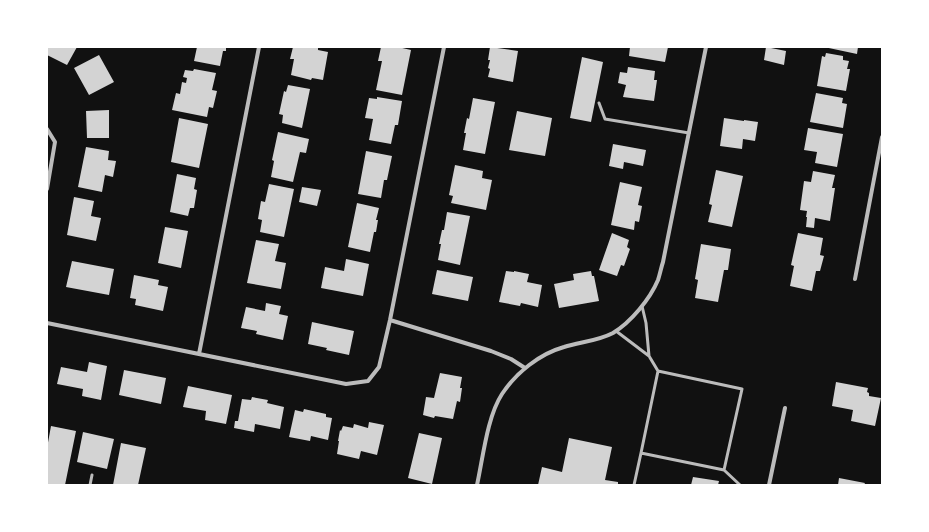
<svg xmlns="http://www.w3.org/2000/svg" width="929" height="532" font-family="'Noto Sans',sans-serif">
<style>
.building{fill:#d3d3d3}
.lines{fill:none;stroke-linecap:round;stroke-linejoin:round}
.service{stroke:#bcbcbc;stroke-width:3}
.minor{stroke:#bcbcbc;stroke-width:4}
</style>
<rect width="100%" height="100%" fill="#111"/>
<path class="building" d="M47,47H77L67,65L47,55Z
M197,47H226V51H223L220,66L194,61Z
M293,47H318V50L328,52L323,80L312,78L311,80L291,75L294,59H290Z
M381,47H398L411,50L402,95L376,90L382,61H378Z
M490,47L518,51L513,82L488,77L490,69L488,68L490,60H488Z
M630,47H668L665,62L629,56Z
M766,47L786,51L784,65L764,60Z
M824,47H858L857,54Z
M826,53L843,56V60L849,61L847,69H850L846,91L817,86L822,56L825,57Z
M99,55L114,82L89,95L74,68Z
M582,57L603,62L591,122L570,118Z
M628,67L655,71L654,80H657L654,101L623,97L626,85L618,83L620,72L627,73Z
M194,69L216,73L212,90L217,91L213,108L209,107L207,117L172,110L176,93L180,94L182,82L186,83L187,78L183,77L185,70L193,71Z
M288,85L310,89L302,128L282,123L283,115L279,114L284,91L286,92Z
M816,93L843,98L842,103L847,104L843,128L810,122Z
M377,97L402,101L398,125H395L391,144L369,140L373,119L365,118L369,98L377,99Z
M473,98L495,102L485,154L463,150L466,133H464L467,118L469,119Z
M109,110V138H87L86,111Z
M517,111L552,118L545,156L509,150Z
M179,118L208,124L199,168L171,162Z
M724,118L744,121V120L758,122L755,141L743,139L742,149L720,146Z
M808,128L843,134L837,167L815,163L817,152L804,150Z
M278,132L309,139L306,153L300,152L293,182L271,177L274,161L272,160Z
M613,144L646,150L643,166L624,162L623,169L609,166Z
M86,147L109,151L108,160L116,161L113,177L105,175L102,192L78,187Z
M366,151L392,156L387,180H384L381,198L358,194Z
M455,165L483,171L482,178L492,180L486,210L451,203L453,196L449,195Z
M716,170L743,176L732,227L708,222L712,205L709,204Z
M813,171L835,175L832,188H835L830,221L815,218L814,228L806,227L807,217H806L807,211L800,210L804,181L811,182Z
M177,174L196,178L194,189L197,190L194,208H190L188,216L170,212Z
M620,182L642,187L638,205L642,206L639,222L635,221L634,230L611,225Z
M269,184L294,189L284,237L260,232L262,220L258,219L261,201L265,202Z
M302,187L321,190L317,206L299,202Z
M74,197L94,201L91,216L101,218L96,241L67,235Z
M357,203L379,208L376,220H378L376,232H374L370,252L348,247Z
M447,212L470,216L460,265L438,260L441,244H439L442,230H444Z
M165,227L188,231L181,268L158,263Z
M612,233L629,240L627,247L630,249L624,266L621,265L617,276L599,270Z
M798,233L823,238L820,255L824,256L820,271H816L812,291L790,286L794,266L791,265Z
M256,240L279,244L275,261L286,263L281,289L247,283Z
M701,244L731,249L728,270H724L718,302L695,298L698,280L695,279Z
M346,259L369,264L363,296L321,288L325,267L344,271Z
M72,261L114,269L109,295L66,287Z
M437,270L473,277L468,301L432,294Z
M506,271L514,272V271L529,274L527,282L542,285L538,307L521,303L520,306L499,302Z
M591,271L592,276H594L599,301L559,308L554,284L574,280L573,274Z
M134,275L159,280L158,285L168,287L163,311L135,305L136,299L130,298Z
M266,303L281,306L279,314L288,316L283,340L256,334L257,331L241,328L246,307L265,311Z
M312,322L354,331L349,355L326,350L327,348L308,344Z
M89,362L107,366L101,400L82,396L83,389L57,384L61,367L87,372Z
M124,370L166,378L161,404L119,395Z
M440,373L462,377L460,388H462L460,402L457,401L453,419L435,416L434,418L423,415L426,397L434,398Z
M836,382L868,388L867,392L869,393V396L881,398L875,426L851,421L853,410L832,406Z
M188,386L232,395L226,424L205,420L206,411L183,407Z
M252,397L268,400L267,403L284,407L280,429L255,424L254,432L234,428L235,421H238L242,399L251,400Z
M304,409L326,414V417L332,418L328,440L311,436L310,441L289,437L295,410L303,412Z
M369,422L384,425L377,455L361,451L359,459L337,454L339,441H338L340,430L341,431L343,426L353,428L354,424L368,428Z
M51,426L76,431L65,485H47V448Z
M83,432L114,439L107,469L77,462Z
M419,433L442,438L432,484L408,478Z
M569,438L612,447L605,480L618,482V485H538L542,467L562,472Z
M121,443L146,448L138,485H113Z
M693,477L719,481L718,485H691Z
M839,478L865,483L864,485H838Z"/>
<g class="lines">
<path class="service" d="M599,103L605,119L689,133
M642,306L646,323L649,356
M616,331L649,356L658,371
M641,453L658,371L742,389L724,470
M90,485L92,475
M634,485L641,453L724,470L740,485"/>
<path class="minor" d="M47,129L55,142L47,189
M855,279L882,137
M390,320L491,351L511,359L525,368
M47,323L346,384L368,381L379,367L390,320L444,47
M199,354L259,47
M477,485C483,458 487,417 502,394C516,373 539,354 564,347C580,342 598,341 613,333C631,322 650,299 658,280C660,274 661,268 663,262L706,47
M769,485L785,408"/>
</g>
<rect width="929" height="532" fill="none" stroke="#ffffff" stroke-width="96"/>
</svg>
